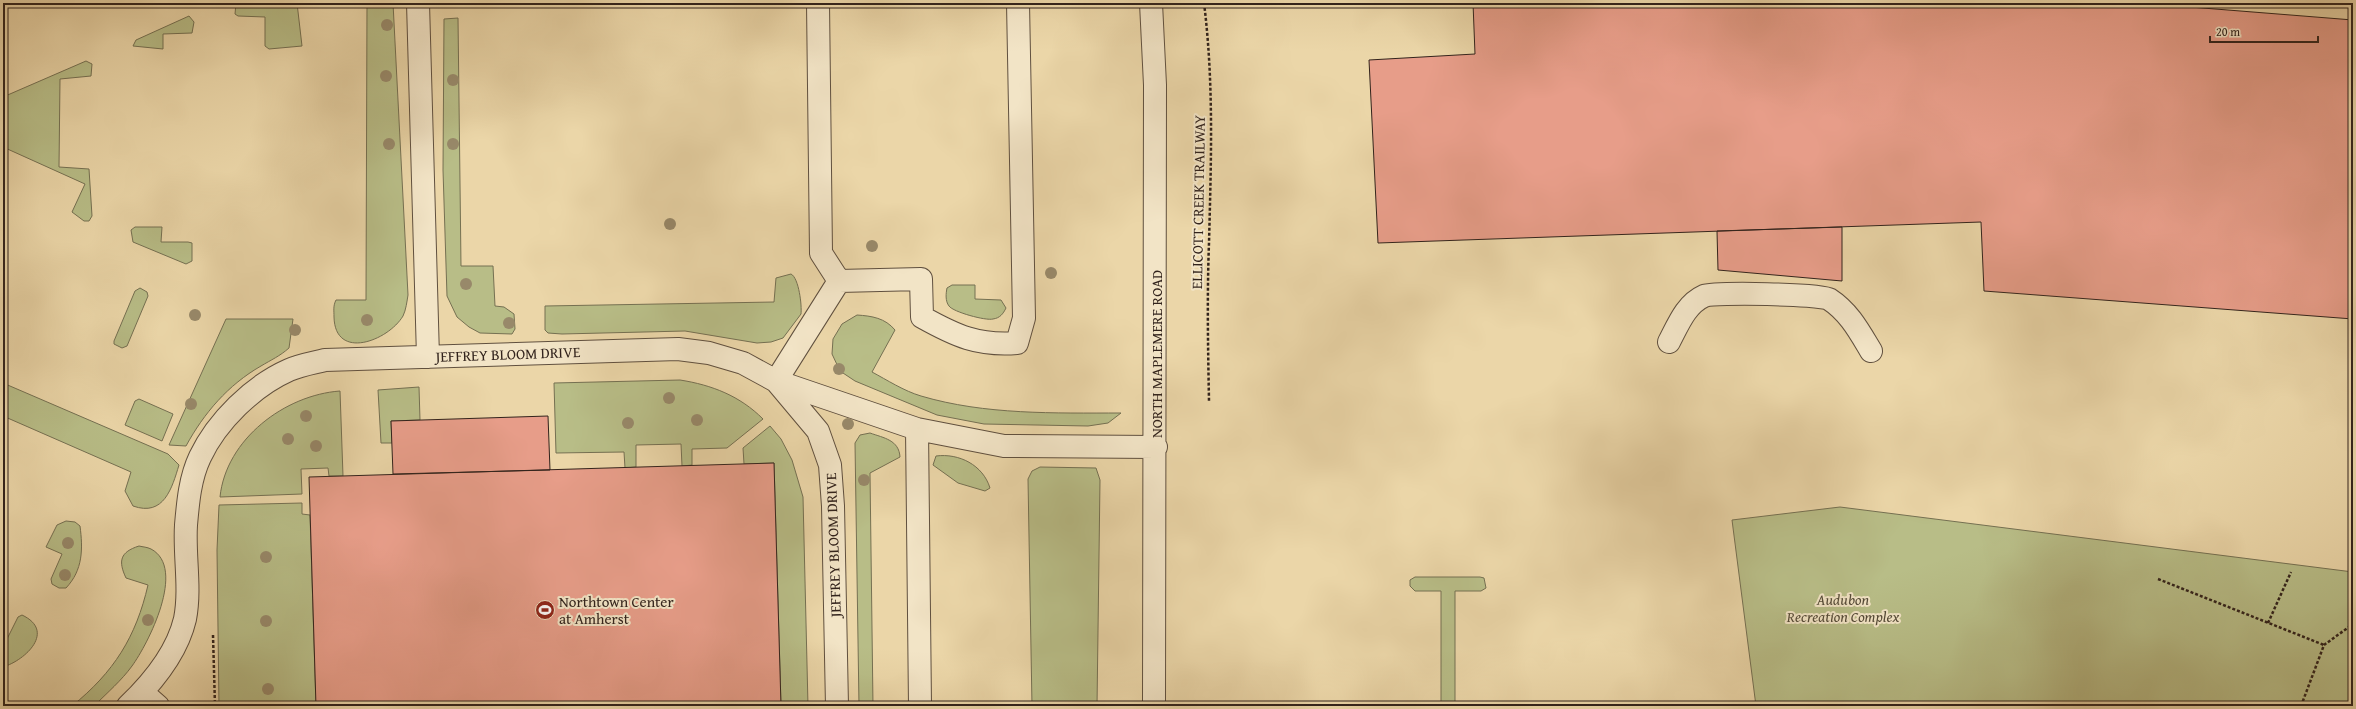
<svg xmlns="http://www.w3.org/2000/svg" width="2356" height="709" font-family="'Gentium Book Plus',serif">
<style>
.green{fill:#b8bd87;stroke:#757052}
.building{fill:#e79d89;stroke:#32231c}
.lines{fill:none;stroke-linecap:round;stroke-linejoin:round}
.minor-casing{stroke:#60503f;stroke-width:24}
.path{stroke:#32231c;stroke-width:2.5;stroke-dasharray:3 2;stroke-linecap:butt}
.minor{stroke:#f2e4c6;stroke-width:22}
.tree{fill:#98896a}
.labels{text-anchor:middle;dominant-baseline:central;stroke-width:4;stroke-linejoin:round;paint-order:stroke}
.street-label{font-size:15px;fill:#32231c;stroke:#f2e4c6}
.park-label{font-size:15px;font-style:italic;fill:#544a37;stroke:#f2e4c6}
.poi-label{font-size:15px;fill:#32231c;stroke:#f2e4c6;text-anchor:start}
</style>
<rect width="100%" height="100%" fill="#ebd6a8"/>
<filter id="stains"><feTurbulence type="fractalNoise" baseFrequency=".005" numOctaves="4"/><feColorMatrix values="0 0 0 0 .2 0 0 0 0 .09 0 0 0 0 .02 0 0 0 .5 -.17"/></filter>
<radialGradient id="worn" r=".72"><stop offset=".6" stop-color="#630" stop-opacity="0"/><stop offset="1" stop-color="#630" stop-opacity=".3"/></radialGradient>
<path class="green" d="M236,3H297L302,46L269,49L265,46V17L238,16L235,14Z
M367,3H393L408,295C407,301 406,310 403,316C388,341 335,361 334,317C334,310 333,306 336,300H366Z
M189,16L194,22L192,33L163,34V49L133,46L136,40Z
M458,18L461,266H493L495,306L504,307L514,314L515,329L512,334L480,333L469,327L457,317L447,296L443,170L444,19Z
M86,61L92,64L91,76L60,79L59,167L89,169L92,216L89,221H84L72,212L85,184L3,147V97Z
M135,227H162L161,242H188L192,243V261L186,264L133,242L131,230Z
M791,274C799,278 802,306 801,314L783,338L771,342L757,343L685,331L562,334L548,333L545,330V306L774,302L776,278Z
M952,285H975V299L1001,300L1006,308C1003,314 1000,318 993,319C986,321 953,312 949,306C945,301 946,293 947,288Z
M140,288L147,292L148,296L127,346L122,348L114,344V341L135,291Z
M857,315C872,316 885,318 895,330L872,372C887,380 904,391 921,396C985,415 1055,413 1121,413L1108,423L1088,426L984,424L937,415L855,381L840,371L832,354L833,339L842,324Z
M226,319H293L289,348C280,356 271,360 261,366C228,385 204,413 186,446L169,445Z
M680,380C712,385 740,396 763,419L727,448L692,449V465L682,466L681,444L636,445V467L625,468L624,452L556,453L554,383Z
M3,383L168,454L179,465C172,488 164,517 133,506L125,491L131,472L3,416Z
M419,387L420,420L391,421L392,443H381L378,390Z
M340,391L343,476H329L328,468L301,469L302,494L220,497C226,439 285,395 340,391Z
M139,399L173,414L162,441L125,425L135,401Z
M770,426L781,439L792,460L803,497L808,706H781L774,463L744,464L743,448Z
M870,433C884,438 899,440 900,457L870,473L873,706H859L855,443L860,435Z
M936,456C959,453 983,465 990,488L985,491L958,483L933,465Z
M1040,467L1096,468L1100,480L1097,706H1032L1028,479L1032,471Z
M302,503V514L310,515L316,706H219L217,550L219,505Z
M1840,507L2353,572V706H1756L1732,520Z
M66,521L75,522L80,526C83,549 83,570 66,588H59L52,584L51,579L62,554L46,547L57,525Z
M139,546C143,547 147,547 151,549C187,568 148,644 132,666C122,680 107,693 94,706H72C114,672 136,637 148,585L126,578C118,561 120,552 139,546Z
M1415,577H1480L1484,578L1486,588L1481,591H1455V706H1441V591H1415L1410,586V580Z
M22,615C56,631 26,660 3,667V638L7,639L18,617Z"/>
<path class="building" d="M1473,3H2140L2353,20V319L1984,291L1981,222L1378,243L1369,60L1475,54Z
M1842,227V281L1718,270L1717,231Z
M548,416L550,470L393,474L391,421Z
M774,463L781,706H316L309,477Z"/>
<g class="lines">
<defs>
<path id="minor" d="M418,3L428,357
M818,3L821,253L839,281L921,279L922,317C956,336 978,346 1017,343L1024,318L1018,3
M1151,3L1155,85L1154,706
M839,281L776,381L917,429L1004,446L1156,447
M1669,342C1678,325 1686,304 1704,296C1714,292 1821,294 1829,299C1849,312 1859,331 1871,351
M917,429L920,706
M142,692L158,706
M128,706C152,683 177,653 185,619C191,588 184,556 186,525C188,502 190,478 200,457C217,421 253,386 289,370C300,365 313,363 325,360L678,349L709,353L743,363L776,381L818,431L830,465L833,506L837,706"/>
</defs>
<use href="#minor" class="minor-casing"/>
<path class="path" d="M1204,3C1214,83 1211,163 1209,243C1207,296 1208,348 1209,401
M2158,579L2324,645
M2268,623L2291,572
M213,635L215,706
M2301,706L2324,645L2353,624"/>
<use href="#minor" class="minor"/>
</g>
<g class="tree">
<circle cx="387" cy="25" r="6"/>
<circle cx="386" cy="76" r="6"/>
<circle cx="453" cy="80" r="6"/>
<circle cx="389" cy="144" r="6"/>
<circle cx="453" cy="144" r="6"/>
<circle cx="670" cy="224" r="6"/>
<circle cx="872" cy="246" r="6"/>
<circle cx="1051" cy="273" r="6"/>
<circle cx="466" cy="284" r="6"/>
<circle cx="195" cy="315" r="6"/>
<circle cx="367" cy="320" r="6"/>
<circle cx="509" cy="323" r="6"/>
<circle cx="295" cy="330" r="6"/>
<circle cx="839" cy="369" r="6"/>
<circle cx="669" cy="398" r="6"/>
<circle cx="191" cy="404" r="6"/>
<circle cx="306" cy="416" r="6"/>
<circle cx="697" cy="420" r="6"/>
<circle cx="628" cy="423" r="6"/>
<circle cx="848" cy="424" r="6"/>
<circle cx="288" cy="439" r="6"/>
<circle cx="316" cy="446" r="6"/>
<circle cx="864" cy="480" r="6"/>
<circle cx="68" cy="543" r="6"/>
<circle cx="266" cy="557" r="6"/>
<circle cx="65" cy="575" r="6"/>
<circle cx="148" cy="620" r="6"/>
<circle cx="266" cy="621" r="6"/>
<circle cx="268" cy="689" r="6"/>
</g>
<defs>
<symbol id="stadium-disc" viewBox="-11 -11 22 22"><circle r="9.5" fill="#8f2418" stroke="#f2e4c6"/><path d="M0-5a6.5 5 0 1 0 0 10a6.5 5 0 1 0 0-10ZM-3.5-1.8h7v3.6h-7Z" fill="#fff"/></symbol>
</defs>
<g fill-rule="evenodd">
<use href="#stadium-disc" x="534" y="599" width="22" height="22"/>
</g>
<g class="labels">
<g class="street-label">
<text transform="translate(1198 202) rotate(-89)">ELLICOTT CREEK TRAILWAY</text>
<text transform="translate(508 354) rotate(-2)">JEFFREY BLOOM DRIVE</text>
<text transform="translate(1156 354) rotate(-90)">NORTH MAPLEMERE ROAD</text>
<text transform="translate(833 545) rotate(-92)">JEFFREY BLOOM DRIVE</text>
</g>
<g class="park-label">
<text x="1843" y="599">Audubon<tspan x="1843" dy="17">Recreation Complex</tspan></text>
</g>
<g class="poi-label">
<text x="559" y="601">Northtown Center<tspan x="559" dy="17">at Amherst</tspan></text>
</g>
</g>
<rect width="2356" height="709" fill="none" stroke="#ebd6a8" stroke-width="16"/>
<rect x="4" y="4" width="2348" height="701" fill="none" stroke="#32231c" stroke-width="2"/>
<rect x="8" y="8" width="2340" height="693" fill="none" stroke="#32231c"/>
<path d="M2210 36v6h108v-6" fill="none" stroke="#32231c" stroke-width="2"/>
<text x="2216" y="36" font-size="12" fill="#32231c" stroke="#f2e4c6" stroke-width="3" paint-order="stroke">20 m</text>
<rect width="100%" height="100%" filter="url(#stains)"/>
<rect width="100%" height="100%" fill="url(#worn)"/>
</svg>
